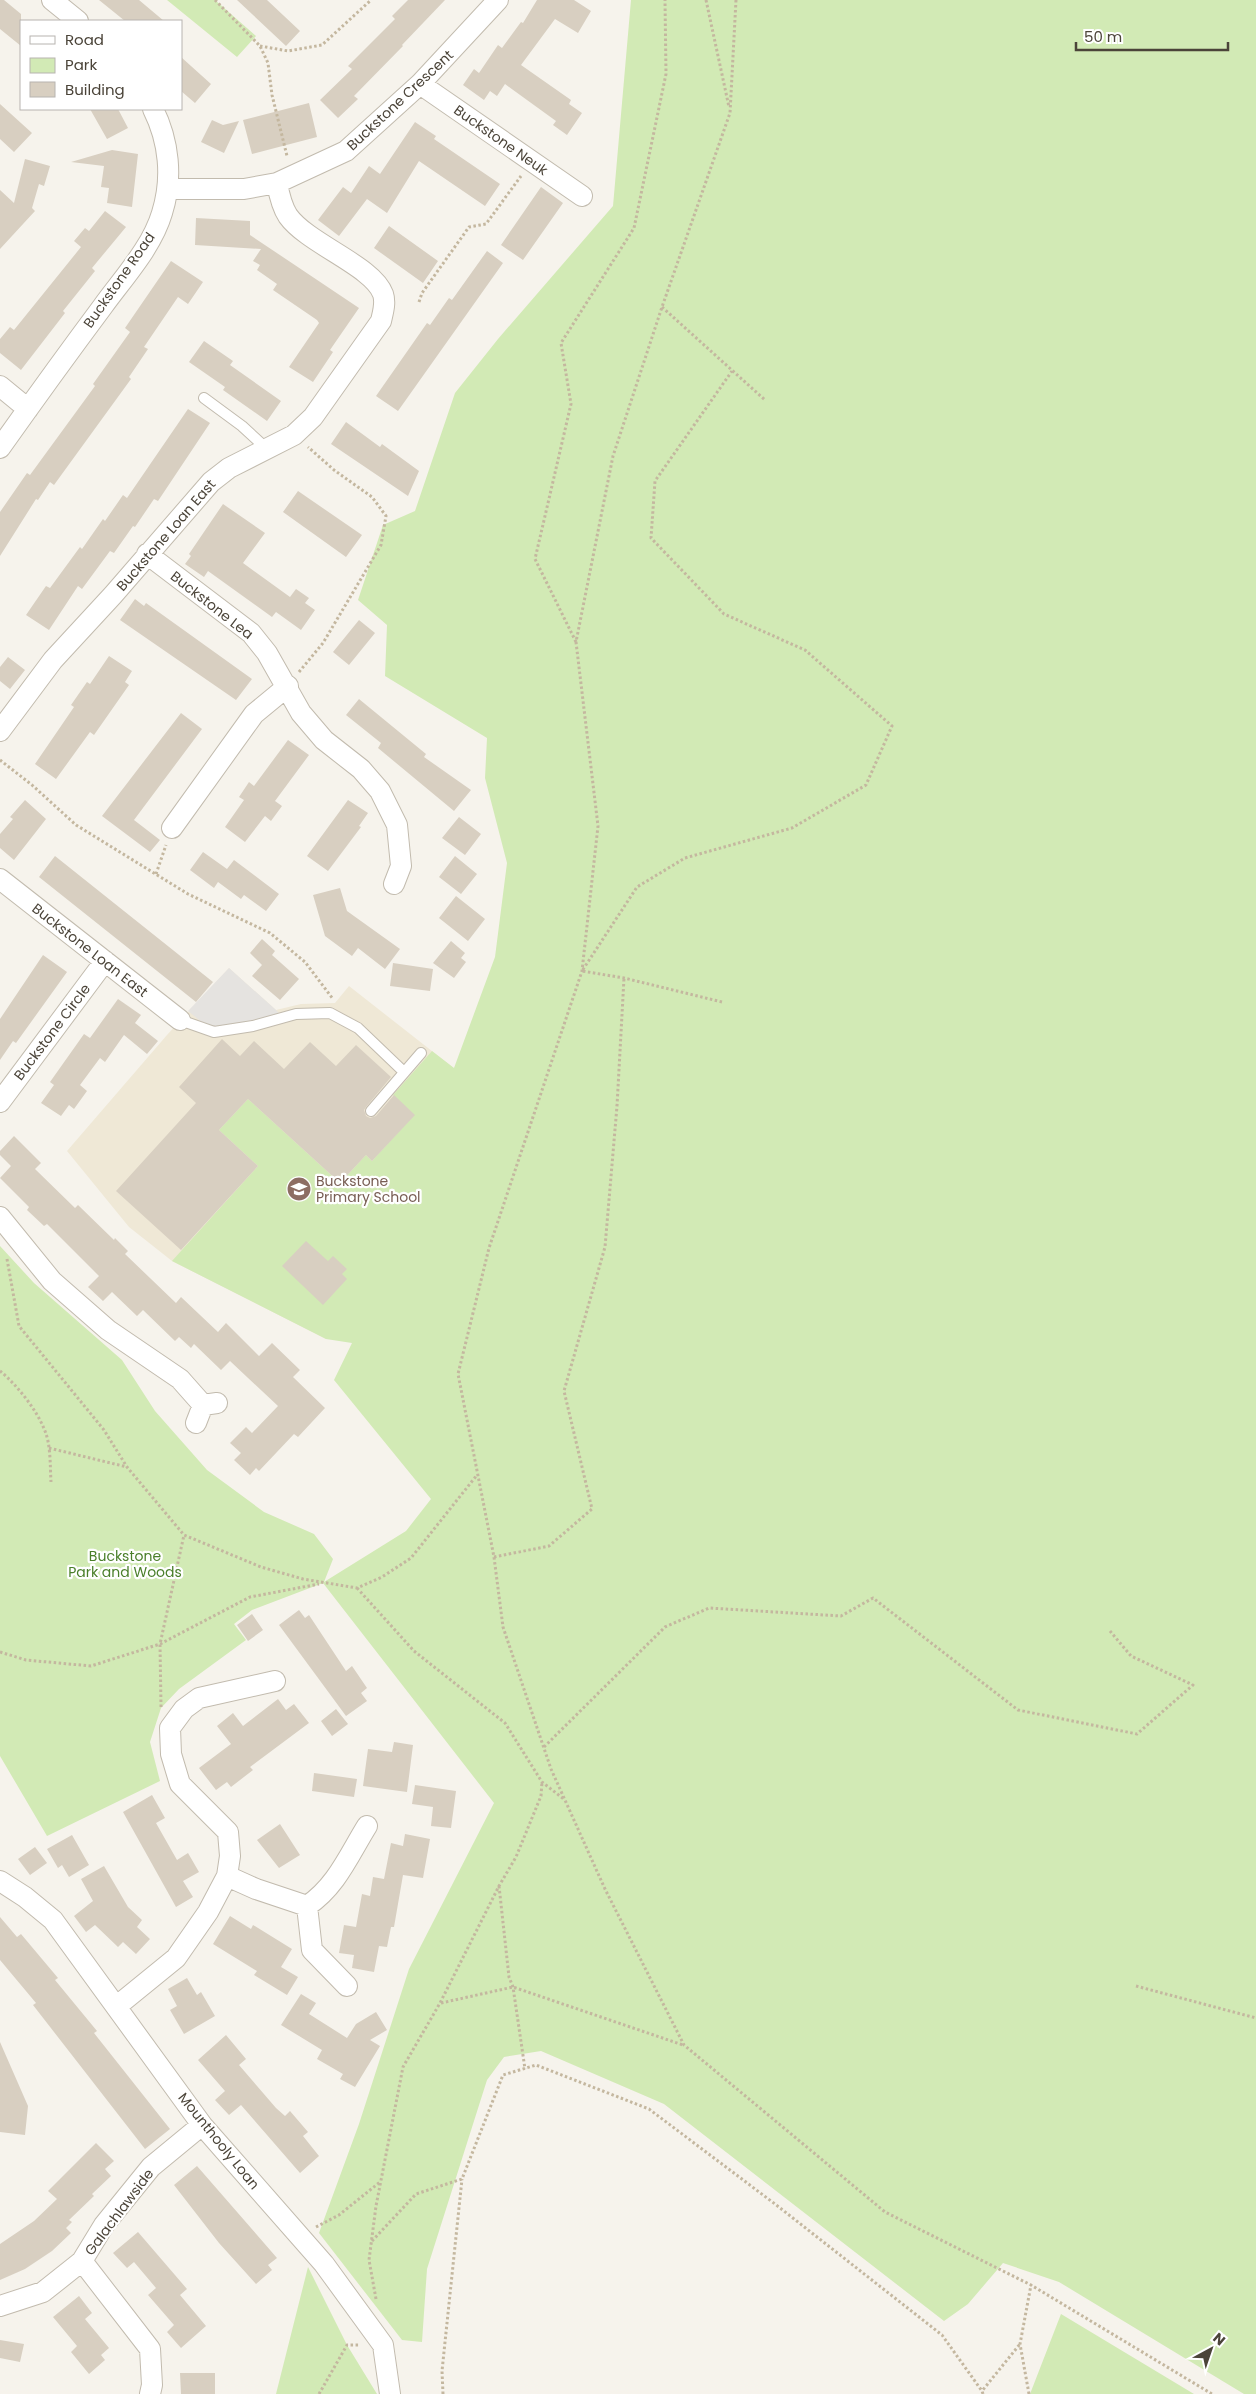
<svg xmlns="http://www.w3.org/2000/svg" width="1256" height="2394" font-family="Poppins,sans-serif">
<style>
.education{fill:#efe8d6}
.green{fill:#d2eab5}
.parking{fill:#e5e3e0}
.building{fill:#d8cfc1}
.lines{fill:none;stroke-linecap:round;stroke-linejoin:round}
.lane-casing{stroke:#c2bbae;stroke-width:12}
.street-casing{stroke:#c2bbae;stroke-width:22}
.path{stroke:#c4b79f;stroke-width:3;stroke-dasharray:2.5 2.5;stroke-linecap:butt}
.lane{stroke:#fff;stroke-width:10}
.street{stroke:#fff;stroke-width:20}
.labels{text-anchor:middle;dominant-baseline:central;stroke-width:4.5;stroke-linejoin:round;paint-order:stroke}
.street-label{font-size:14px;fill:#4b4439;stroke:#fff}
.education-label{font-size:14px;fill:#785e54;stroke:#fff;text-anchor:start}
.park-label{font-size:14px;fill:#4a7f2a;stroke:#fff}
</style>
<rect width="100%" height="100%" fill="#f6f3ec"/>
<path class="education" d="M229,968L276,1010L301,1004L335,1003L349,986L521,1121L326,1339L172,1261L129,1227L67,1151L167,1035Z"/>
<path class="green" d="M167,0H215L256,36L237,57Z
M631,0H1256V2394H1244L1059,2282L1003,2263L968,2304L944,2321L664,2104L541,2051L504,2057L487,2080L427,2269L422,2342L402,2340L319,2233L359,2124L409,1969L494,1803L323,1583L252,1610L234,1624L246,1640L179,1689L161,1708L150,1742L160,1781L47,1836L0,1756V1246L34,1283L122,1360L155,1411L207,1470L264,1512L314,1534L333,1559L324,1582L406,1531L431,1499L334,1380L352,1343L326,1339L172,1261L258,1166L219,1130L248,1099L340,1183L366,1155L372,1161L414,1115L393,1095L432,1051L454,1068L495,957L507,863L485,778L487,738L385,676L387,625L358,600L383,525L415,511L455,393L498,339L613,206Z
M308,2267L347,2345L377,2394H276Z
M1061,2314L1194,2394H1030Z"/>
<path class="parking" d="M229,968L276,1010L282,1016L214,1032L188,1011Z"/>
<path class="building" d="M0,0H4L21,14V46L0,29Z
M99,0H139L164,21H125Z
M237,0H267L300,31L286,46Z
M408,0H445L402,45L403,46L354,96L358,99L338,118L320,100L352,69L348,66L395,19L392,16Z
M537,0H574L591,11L578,33L555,19L521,65L571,100L569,104L582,113L567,135L553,125L556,121L505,84L497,96L490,91L484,100L463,85L474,69L479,73L498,45L502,48L521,22L523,23Z
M181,57L211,84L195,103L181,91Z
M309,103L317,137L252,154L243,120Z
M0,104L32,133L14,152L0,139Z
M90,109H118L128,128L107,139Z
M212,120L223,125L239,121L224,153L201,142Z
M415,122L436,136L434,139L500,184L485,206L419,161L387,213L367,199L339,236L318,220L343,187L351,193L369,166L380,174Z
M112,150L138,154L132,207L107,203L109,188L101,187L104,166L71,162Z
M25,159L50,166L44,186L39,184L32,208L35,211L0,249V190L14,203Z
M541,187L563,203L523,260L501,245Z
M105,211L126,227L92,268L95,271L63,311L65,313L21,370L0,353V339L10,327L14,330L81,247L74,241L85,228L89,231Z
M196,218L250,221V235L359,308L330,350L333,352L313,382L289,367L319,323L317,320L273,290L277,284L257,270L260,265L253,261L261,249L195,245Z
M389,226L438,261L423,283L374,248Z
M487,251L503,263L398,411L376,396L427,323L430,325L449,298L452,300Z
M171,261L203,282L188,304L178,297L144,347L148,349L129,377L131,379L54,485L50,482L38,500L36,499L0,556V512L27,473L30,475L95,386L93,384L130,332L125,328Z
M204,341L233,361L230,365L281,401L267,421L223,390L225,387L189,362Z
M188,409L210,423L158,501L154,499L135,527L133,526L114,553L110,551L82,589L78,586L49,630L26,615L46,586L50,588L80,547L82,549L103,519L105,521L123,495L127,498Z
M346,422L380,447L382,444L419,471L408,496L331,444Z
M298,491L362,535L346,557L283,512Z
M223,504L265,533L243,563L290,597L296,589L309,598L305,603L315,610L301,630L276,612L272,617L208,571L204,577L185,564L191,556L189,554Z
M135,599L144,606L146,603L252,679L236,700L120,620Z
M359,620L375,633L349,665L333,652Z
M109,656L132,671L125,682L129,685L94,735L90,732L56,779L35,764L74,707L71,705L87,682L90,684Z
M8,657L25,670L10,689L0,681V667Z
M359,699L426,754L424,757L471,790L454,811L378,748L381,743L346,715Z
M181,713L202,729L134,820L160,840L150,852L102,816Z
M288,740L309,755L275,801L282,806L271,821L265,816L245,842L225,827L244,800L239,797L249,782L254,786Z
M25,800L46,819L14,860L0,848V834L13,819L10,817Z
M348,800L368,813L359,826L361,827L328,871L307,856Z
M459,817L481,834L465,855L442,838Z
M203,852L227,869L234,860L279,894L266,911L244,895L241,899L218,882L214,888L190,870Z
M55,856L213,982L196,1002L39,877Z
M455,856L477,874L461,894L439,877Z
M340,888L347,911L400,949L385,969L358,948L352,956L325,936L313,895Z
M456,896L485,919L468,941L439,918Z
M262,939L275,951L272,955L299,979L280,1000L252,976L262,965L250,953Z
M451,941L465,953L461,958L466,962L454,978L433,963Z
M43,955L67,972L16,1043L13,1041L0,1060V1019Z
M393,963L433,969L430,991L390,986Z
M118,999L141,1015L135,1023L158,1041L147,1054L124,1035L105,1062L100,1058L80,1085L87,1091L74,1109L69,1105L61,1116L41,1103L54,1085L50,1082L84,1034L90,1038Z
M222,1039L240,1056L254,1041L284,1069L310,1042L336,1066L356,1045L391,1077L366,1107L364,1110L366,1116L370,1118L376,1116L394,1095L415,1115L372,1161L366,1155L340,1183L248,1099L219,1130L258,1166L181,1250L116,1191L196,1103L179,1087Z
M14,1136L41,1163L35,1169L75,1208L78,1205L114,1240L115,1238L128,1251L125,1254L176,1303L181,1297L218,1332L226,1323L259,1356L272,1343L300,1370L293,1377L325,1408L298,1437L294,1434L259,1471L256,1468L250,1475L234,1460L241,1453L230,1443L246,1427L252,1433L278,1406L230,1361L221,1370L194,1344L191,1348L179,1337L175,1341L143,1310L137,1316L112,1292L103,1301L88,1287L99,1276L47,1224L44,1226L27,1210L29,1207L0,1178L11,1166L0,1155V1151Z
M306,1241L328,1261L333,1256L347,1269L342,1274L347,1279L323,1305L282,1266Z
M299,1610L305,1618L309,1615L346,1671L352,1666L367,1688L361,1693L367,1701L346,1716L279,1625Z
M252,1614L263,1630L248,1641L237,1625Z
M278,1699L286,1710L294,1704L309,1723L250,1767L253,1770L231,1787L227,1782L216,1790L199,1768L231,1744L217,1726L233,1713L243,1726Z
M336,1709L348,1724L332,1736L321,1721Z
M394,1742L413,1745L407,1792L363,1786L368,1749L392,1752Z
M314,1773L357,1779L354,1797L312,1791Z
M415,1785L456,1791L451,1828L431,1826L433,1807L412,1804Z
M152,1795L165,1818L156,1823L177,1860L188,1853L199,1872L183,1881L193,1897L176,1907L123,1812Z
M280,1824L300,1855L279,1868L257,1840Z
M405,1834L430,1839L423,1878L403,1875L394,1927H391L387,1947L379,1946L374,1972L352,1968L354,1955L339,1953L344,1925L356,1927L362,1894L370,1896L373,1877L384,1879L391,1843L403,1846Z
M72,1835L89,1865L69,1877L62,1865L58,1868L47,1849Z
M35,1847L47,1863L30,1875L18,1859Z
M104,1866L128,1907L142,1920L137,1927L150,1939L136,1954L123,1942L118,1947L95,1925L86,1932L74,1916L93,1901L81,1879Z
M230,1916L251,1929L253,1925L292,1949L281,1967L298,1977L287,1995L254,1975L257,1971L213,1944Z
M0,1917L17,1937L21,1934L58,1978L55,1980L97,2031L94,2033L170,2129L145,2149L33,2005L36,2003L0,1960Z
M187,1978L197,1995L201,1992L215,2016L184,2034L170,2010L177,2006L168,1989Z
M301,1994L316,2003L309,2014L347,2038L356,2024L376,2012L387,2030L370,2040L380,2046L355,2087L340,2079L343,2074L317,2059L322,2050L281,2025Z
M226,2035L246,2059L239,2065L276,2108L285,2116L290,2111L308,2132L303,2136L319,2156L300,2173L241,2105L229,2115L215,2100L225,2091L198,2060Z
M0,2042L28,2106L25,2135L0,2132Z
M96,2143L114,2161L105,2169L111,2176L92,2194L94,2196L69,2220L72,2222L66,2228L71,2233L52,2251L25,2269L0,2280V2244L34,2221L57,2199L48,2191Z
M197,2166L277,2258L268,2265L272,2270L256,2284L219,2243L174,2185Z
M138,2232L187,2289L180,2295L206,2326L181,2348L167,2332L174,2325L148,2295L156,2288L134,2262L127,2268L113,2253Z
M79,2296L92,2313L85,2319L109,2348L101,2355L105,2360L89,2374L71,2352L77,2346L53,2317Z
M0,2340L24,2344L20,2362L0,2358Z
M180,2373H215V2394H181Z"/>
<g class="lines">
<defs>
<path id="lane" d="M204,398L242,426L268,450
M180,1020L214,1032L253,1026L296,1014L330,1013L358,1028L404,1072
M371,1111L421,1053"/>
<path id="street" d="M52,0L78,21
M420,84L582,196
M168,189H244L277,183L346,151L420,84L498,0
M0,386L28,409
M0,448C34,400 68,353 103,306C124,277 152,247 162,213C173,178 169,141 153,109
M147,554L251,633L267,653L301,713L324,740L361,769L380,791L397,825L401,866L394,884
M0,731L53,660L113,595L211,482L229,468L294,435L313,417L381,321C383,312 386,303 383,294C373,266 308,244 288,216C282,207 279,194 277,183
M172,828L254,714L288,686
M0,879L180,1020
M0,1102L105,961
M0,1217L52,1281L108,1330L180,1379L203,1405
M196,1423L203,1405L217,1403
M227,1876L256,1889L307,1906C336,1887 349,1855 367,1826
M0,1881L25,1897L53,1920L202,2125L324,2264L383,2345L390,2394
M307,1906L312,1950L347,1986
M117,2006L176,1958L208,1912L227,1876L230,1856L228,1832L180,1784L171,1754L170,1728L184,1709L199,1698L275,1681
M82,2261L150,2349L152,2385L150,2394
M0,2306L43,2292L82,2261L104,2225L151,2167L202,2125"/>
</defs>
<use href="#lane" class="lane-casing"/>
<use href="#street" class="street-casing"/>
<path class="path" d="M215,0L260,46L268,63L272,95L287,156
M706,0L729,107
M736,0L730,113L662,307L613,456L576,642L598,826L582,971L489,1248L458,1374L494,1557L503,1627L551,1769L605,1889L684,2045L885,2212L1031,2285L1212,2394
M260,46L288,51L322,45L371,0
M419,302L422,293L469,227L486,224L521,176
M662,307L765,400
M576,642L535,559L571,404L561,343L634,228L666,74L665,0
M299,672L323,643L381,545L386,516L372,497L334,470L308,447
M0,760L32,785L76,825L188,894L270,933L305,962L333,999
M156,874L166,845
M722,1002L624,978L582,971L637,887L685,858L792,828L866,785L892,726L805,650L724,614L651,538L655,481L732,371
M7,1259L19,1326L104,1430L127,1467L184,1535L261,1567L303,1579L357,1588L382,1577L411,1558L477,1475
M0,1371C17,1385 37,1410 45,1431C51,1446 50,1466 51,1482
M49,1448L127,1467
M494,1557L549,1546L592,1509L564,1391L605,1247L617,1106L624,978
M357,1588L414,1651L505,1723L542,1782L565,1800
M0,1652L26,1660L91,1666L160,1644L250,1597L319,1584
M161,1707L160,1644L184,1535
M544,1747L665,1627L709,1608L841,1616L873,1598L1018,1710L1137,1734L1193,1685L1131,1656L1110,1631
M499,1886L509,1977L513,1987L525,2069
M1136,1986L1256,2018
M441,2003L513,1987L683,2045
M316,2227L339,2215L380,2182
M372,2241L416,2194L462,2179L503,2075L536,2065L649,2109L775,2204L942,2335L982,2391
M376,2299L369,2260L376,2206L403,2067L440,2003L499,1886L516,1857L541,1796L542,1782
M319,2394L347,2345H360
M443,2394L442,2371L462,2179
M983,2394L982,2391L1020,2344
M1029,2394L1020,2344L1031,2285"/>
<use href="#lane" class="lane"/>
<use href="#street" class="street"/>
</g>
<defs>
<symbol id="school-disc" viewBox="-11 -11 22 22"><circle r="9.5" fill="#8d6e63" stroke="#fff"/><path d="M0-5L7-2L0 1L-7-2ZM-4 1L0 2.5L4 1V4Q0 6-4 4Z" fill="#fff"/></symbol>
</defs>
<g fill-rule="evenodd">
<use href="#school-disc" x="285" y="1175" width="28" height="28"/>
</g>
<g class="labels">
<g class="street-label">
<text transform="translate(400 100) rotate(-43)">Buckstone Crescent</text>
<text transform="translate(501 140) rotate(35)">Buckstone Neuk</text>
<text transform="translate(119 280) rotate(-55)">Buckstone Road</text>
<text transform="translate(166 535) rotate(-49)">Buckstone Loan East</text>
<text transform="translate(212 605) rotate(38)">Buckstone Lea</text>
<text transform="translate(90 950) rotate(38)">Buckstone Loan East</text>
<text transform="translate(52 1032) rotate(-53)">Buckstone Circle</text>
<text transform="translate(219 2141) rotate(51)">Mounthooly Loan</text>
<text transform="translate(119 2212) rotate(-53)">Galachlawside</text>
</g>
<g class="education-label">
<text x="316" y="1181">Buckstone<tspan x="316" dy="16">Primary School</tspan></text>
</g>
<g class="park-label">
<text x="125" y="1556">Buckstone<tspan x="125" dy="16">Park and Woods</tspan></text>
</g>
</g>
<rect x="20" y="20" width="162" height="90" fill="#ffffff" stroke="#b7b4b0"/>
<rect x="30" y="36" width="25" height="8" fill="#ffffff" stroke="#b7b4b0"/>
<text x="65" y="45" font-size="15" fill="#4b4439">Road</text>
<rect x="30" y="58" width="25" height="15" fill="#d2eab5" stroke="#b7b4b0"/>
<text x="65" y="70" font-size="15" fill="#4b4439">Park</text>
<rect x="30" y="82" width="25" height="15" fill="#d8cfc1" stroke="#b7b4b0"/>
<text x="65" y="95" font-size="15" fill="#4b4439">Building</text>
<g transform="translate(1211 2349) rotate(40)" stroke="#ffffff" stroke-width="4" paint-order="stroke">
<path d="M0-4L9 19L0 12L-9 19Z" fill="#4b4439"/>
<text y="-8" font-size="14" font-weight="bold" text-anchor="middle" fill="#4b4439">N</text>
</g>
<path d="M1076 42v8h152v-8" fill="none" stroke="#4b4439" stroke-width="2.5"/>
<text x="1084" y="42" font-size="15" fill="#4b4439" stroke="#ffffff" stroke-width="4" paint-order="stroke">50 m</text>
</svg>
